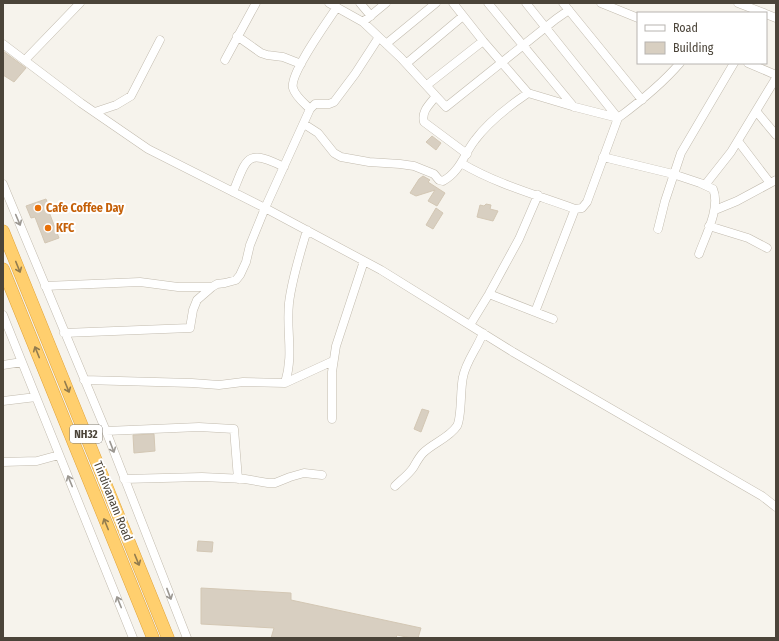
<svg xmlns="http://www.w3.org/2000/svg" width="779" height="641" font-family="'Fira Sans Condensed',sans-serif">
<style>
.building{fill:#d8cfc1;stroke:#d3c7b4}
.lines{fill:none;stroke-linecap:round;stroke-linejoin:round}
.minor-casing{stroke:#c2bbae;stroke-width:9}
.highway-casing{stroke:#e0a43c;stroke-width:13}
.minor{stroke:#fff;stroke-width:8}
.highway{stroke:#ffcf6e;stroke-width:12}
.oneway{stroke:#9c9892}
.oneway2{stroke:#937c4e}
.food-dot{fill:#e8710a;stroke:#fff;stroke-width:1.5}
.labels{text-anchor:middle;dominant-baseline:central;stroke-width:4;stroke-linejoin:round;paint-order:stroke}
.shield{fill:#fff;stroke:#817c74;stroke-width:1}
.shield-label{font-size:11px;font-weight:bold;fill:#4b4439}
.food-label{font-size:12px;font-weight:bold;fill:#c56008;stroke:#fff;text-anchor:start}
.street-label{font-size:12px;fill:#4b4439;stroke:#fff}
</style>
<rect width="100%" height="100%" fill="#f6f3ec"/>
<path class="building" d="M3,51L26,68L14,82L3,75Z
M432,136L441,143L436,150L426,142Z
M423,176L430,180L428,182L445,193L437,206L428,201L435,190L416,196L410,193L419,179Z
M46,199L51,211L49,212L59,238L45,243L35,217L31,218L26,206Z
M486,204L491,205L490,209L498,211L493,221L477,217L480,205L484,206Z
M436,208L443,213L433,229L426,225Z
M422,409L429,411L421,432L414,429Z
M154,434L155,451L134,453L133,435Z
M198,541L213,542L212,552L197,551Z
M201,588L291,593V600L421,628L418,638H411L397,635L396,638H271L274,628L201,624Z"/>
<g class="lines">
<defs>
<path id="minor" d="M329,3L363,22L401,58L446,107L556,19L569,10
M360,3L371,16
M453,3L483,41L528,93L575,107L618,118C641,101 662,84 680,63
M488,3L574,107
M563,3L642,100
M601,3L638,18
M738,3L764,13
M766,14L776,18
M363,22L386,3
M237,36L261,53L267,55L283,57L301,64
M3,44L81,103L148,149L265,208L381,270L513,352L762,496L776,507
M386,44L436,3
M25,60L80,3
M225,60L256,3
M407,63L463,16
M748,63L776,75
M427,85L483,41
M436,96C430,104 421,111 424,122L467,154
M310,109C304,103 295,96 293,88C289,74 328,21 337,7
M756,111L776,135
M95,112L116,105L131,96L160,40
M304,124L318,133L334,153L341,157L369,162L400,164L414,166L434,174L439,180L443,181C460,172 464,154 475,140C489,121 509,106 528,93
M738,141L770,183
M603,157L673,174L700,183L713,189C721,207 705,237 699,254
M461,163C496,184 537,195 575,209L582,208L587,202L618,118L526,3
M3,184L106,431L187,638
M705,185L731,152L776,78
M233,192C247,158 246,148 284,167
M715,210L737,201L776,180
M709,226L748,238L767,248
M658,229L665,201L681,153L734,63
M307,230C300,254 292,278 289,303C286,332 294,354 285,383L333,361
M45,286L140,282L178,287H212
M489,294L553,319
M535,312L575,209
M3,315L133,638
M470,325L489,294L519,239L538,195
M64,333L190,328L193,310L197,300L212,287L217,284L225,283L236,280L240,275L246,262L250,245L265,208L310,109L315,104H329L334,102L355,74L379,37
M3,365L22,362
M84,380L192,383L219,385L243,382L285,383
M3,401L36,397
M332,419V372L336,346L364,261
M106,431L199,427L234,429L238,479
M3,462L37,461L59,455
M124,479L202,477L245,479L268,483H275L290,477L304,473L322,475
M395,486C401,480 408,475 413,468C416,463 419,457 423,453C433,443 449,438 457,426C462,417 460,390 463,377C466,361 477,349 483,333"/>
<path id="highway" d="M3,231L168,638
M3,269L153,638"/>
</defs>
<use href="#minor" class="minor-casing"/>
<use href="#highway" class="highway-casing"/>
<use href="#minor" class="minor"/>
<use href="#highway" class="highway"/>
</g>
<defs><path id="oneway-shaft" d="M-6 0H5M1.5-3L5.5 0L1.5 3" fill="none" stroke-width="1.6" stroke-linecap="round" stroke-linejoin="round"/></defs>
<g class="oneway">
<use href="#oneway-shaft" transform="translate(18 220) rotate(67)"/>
<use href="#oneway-shaft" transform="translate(112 447) rotate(69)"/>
<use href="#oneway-shaft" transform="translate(70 481) rotate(-112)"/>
<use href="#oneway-shaft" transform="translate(169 594) rotate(69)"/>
<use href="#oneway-shaft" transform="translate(119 602) rotate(-112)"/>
</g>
<g class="oneway2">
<use href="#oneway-shaft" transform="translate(18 267) rotate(68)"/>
<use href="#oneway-shaft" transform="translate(37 352) rotate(-112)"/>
<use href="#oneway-shaft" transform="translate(67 387) rotate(68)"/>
<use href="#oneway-shaft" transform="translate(106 524) rotate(-112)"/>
<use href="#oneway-shaft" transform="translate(137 560) rotate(68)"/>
</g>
<g class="food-dot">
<circle cx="38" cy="208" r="4"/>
<circle cx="48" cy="228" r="4"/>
</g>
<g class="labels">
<rect class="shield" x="70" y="425" width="32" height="18" rx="3"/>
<g class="shield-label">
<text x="86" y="434">NH32</text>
</g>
<g class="food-label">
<text x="46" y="208">Cafe Coffee Day</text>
<text x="56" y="228">KFC</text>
</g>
<g class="street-label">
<text transform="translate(113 501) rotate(68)">Tindivanam Road</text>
</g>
</g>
<rect width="779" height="641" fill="none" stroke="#4b4439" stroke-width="8"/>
<rect x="637" y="12" width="130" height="52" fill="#ffffff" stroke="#b7b4b0"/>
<rect x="645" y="25" width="20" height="6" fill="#ffffff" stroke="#b7b4b0"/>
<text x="673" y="32" font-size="12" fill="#4b4439">Road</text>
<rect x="645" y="42" width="20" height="12" fill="#d8cfc1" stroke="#b7b4b0"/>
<text x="673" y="52" font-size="12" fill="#4b4439">Building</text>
</svg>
